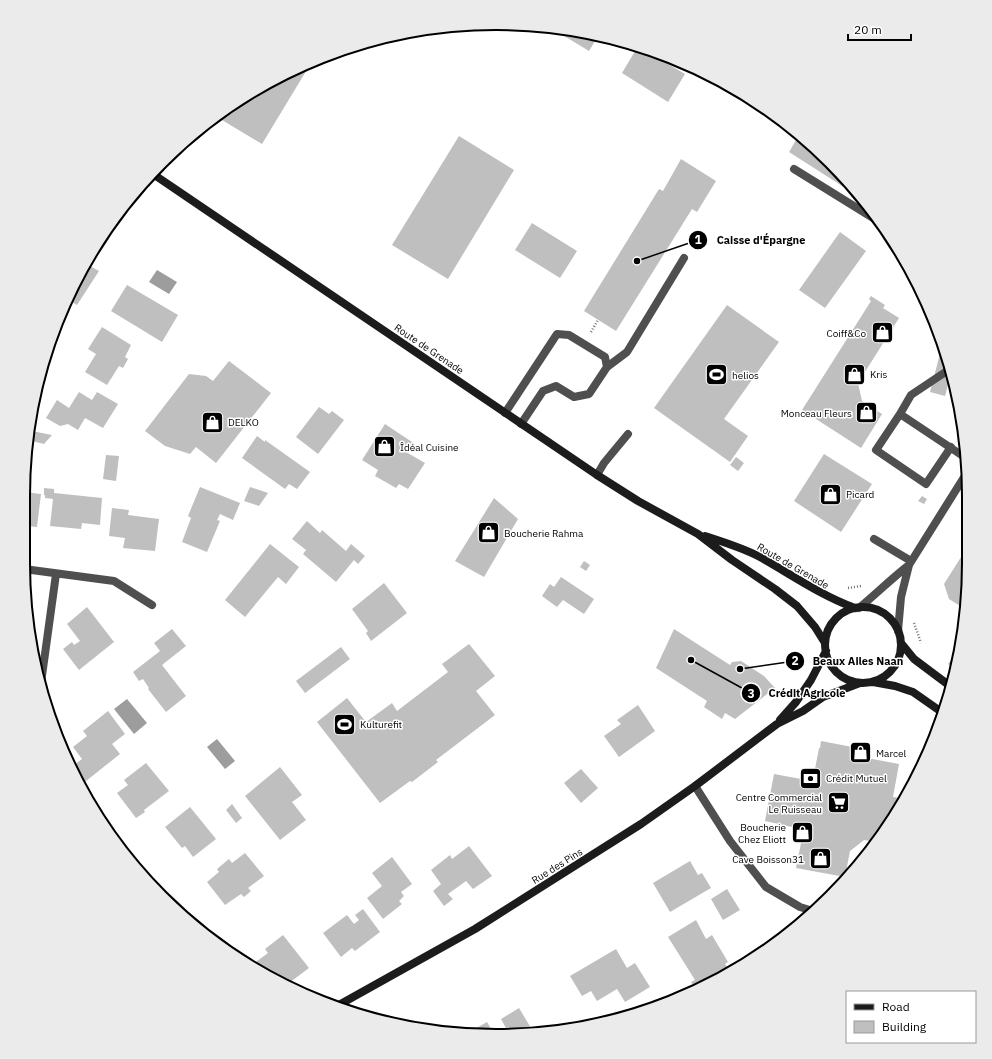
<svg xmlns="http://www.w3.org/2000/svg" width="992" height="1059" font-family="'IBM Plex Sans',sans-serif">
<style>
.water{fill:#9d9d9d}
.building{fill:#bfbfbf}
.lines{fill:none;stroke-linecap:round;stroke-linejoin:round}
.path{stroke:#717171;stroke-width:2.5;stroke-dasharray:1 2;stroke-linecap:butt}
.lane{stroke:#4f4f4f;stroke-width:8}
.street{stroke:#4f4f4f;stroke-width:8}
.secondary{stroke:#1c1c1c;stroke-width:8}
.labels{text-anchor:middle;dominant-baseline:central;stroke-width:3;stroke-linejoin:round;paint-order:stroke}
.poi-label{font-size:10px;fill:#000;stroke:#fff;text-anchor:start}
.street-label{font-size:10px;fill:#000;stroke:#fff}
.rim{fill:none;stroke:#000;stroke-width:2}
.leader{fill:none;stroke:#000;stroke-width:1.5}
.callout-dot{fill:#000;stroke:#fff;stroke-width:1.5}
.mark-label{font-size:12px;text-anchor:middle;font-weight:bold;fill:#fff}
.callout-label{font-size:11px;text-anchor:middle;font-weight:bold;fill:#000;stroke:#fff;stroke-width:3;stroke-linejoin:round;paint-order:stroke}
</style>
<rect width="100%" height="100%" fill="#fff"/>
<path class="water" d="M157,270L177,282L169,294L149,282Z
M127,699L147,723L134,734L114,709Z
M217,739L235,761L225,769L207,747Z"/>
<path class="building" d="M551,28L598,36L589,51Z
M638,46L643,49L685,74L668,102L622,73Z
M311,63L262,144L217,117L259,86Z
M799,135L851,184L861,198L789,152Z
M459,136L514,170L448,279L392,245Z
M681,159L716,181L697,212L692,209L616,331L584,311L659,189L663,191Z
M532,223L577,251L560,278L515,250Z
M840,232L866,251L825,308L799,290Z
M86,264L99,271L77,305L67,299L72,287Z
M127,285L178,315L162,342L111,311Z
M871,296L885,305L883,308L899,318L858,383L862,401L882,414L861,448L802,410L871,301L869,299Z
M727,305L779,342L724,419L748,436L730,462L654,408Z
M102,327L131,345L125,357L128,359L123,368L119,366L107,385L85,372L96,354L88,349Z
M943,342L951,374L945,396L930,392Z
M229,361L271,393L216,463L196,447L190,454L165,446L145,431L189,374L206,376L213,381Z
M79,392L92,400L97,392L118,404L103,428L85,418L78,430L68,424L60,426L46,418L57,400L69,408Z
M319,407L329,414L332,411L344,420L318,454L296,437Z
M385,424L412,442L406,452L425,463L408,489L399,484L396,488L375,476L378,470L362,460Z
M30,431L37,432L52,435L44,444L28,440Z
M257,436L265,442V440L310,472L297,489L289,484L285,489L242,458Z
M824,454L872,484L841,532L794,501Z
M106,455L119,456L116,481L103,479Z
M736,457L744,463L738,471L730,465Z
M200,487L240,503L233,520L220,514L217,520L220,521L207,552L182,542L191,518L188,516Z
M250,487L268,493L259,506L244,501Z
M44,488L54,489V493L102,498L100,525L82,523L81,529L50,526L53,499L45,498V495H44Z
M24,492L41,494L37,527L27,526L26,535H23Z
M922,496L927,499L924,504L918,501Z
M494,498L518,519L484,577L455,561Z
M112,508L129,510L128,515L159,519L155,551L123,548L125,538L109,536Z
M307,521L320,533L322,530L346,551L351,544L365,556L358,564L354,560L336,582L303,554L306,550L292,539Z
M270,544L299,567L286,584L278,577L245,617L225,600Z
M968,546L969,563L965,609L949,599L944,584Z
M584,561L590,565L586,571L580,567Z
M561,577L594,599L584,614L563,600L557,607L542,596L550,584L554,587Z
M384,583L407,613L371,641L366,633L368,631L352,609Z
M87,607L114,642L79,670L63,649L72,642L74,645L80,641L67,624Z
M172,629L186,646L162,665L186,696L166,712L148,689L149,688L143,679L139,681L133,672L160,651L154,643Z
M674,629L730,665L732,662L741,661L764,676L775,688L735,719L725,713L722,719L704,707L707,701L656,668Z
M469,644L495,676L476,691L495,715L436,760L438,762L412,782L410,781L380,803L317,722L347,698L366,722L392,703L397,711L448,672L442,664Z
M341,647L350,659L305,693L296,681Z
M951,660L957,664L956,670L948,664Z
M638,705L655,731L619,757L604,736L621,724L617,720Z
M108,711L125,734L112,744L120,754L81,785L73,774L70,768L82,759L73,747L87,736L83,731Z
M821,741L868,750L867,758L899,764L893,797L901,798L899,808L898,810L896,809L895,814L889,826L876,842L864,840L850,851L845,877L796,868L801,843L792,827L765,821L774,774L801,779L815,769L819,748H820Z
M146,763L169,791L144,810L145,812L136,818L117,793L128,785L124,780Z
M280,767L302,795L292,802L306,820L280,840L245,796Z
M581,769L598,788L581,803L564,783Z
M232,804L242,818L236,823L226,810Z
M190,807L216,839L193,857L185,846L182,848L165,827Z
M469,846L492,876L473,889L466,881L448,894L453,899L444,906L433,891L441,884L431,870L450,855L452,859Z
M245,853L264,876L248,888L251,891L244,897L241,894L225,905L207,882L219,872L217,869L229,859L232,863Z
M392,857L412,884L401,892L404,896L399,901L402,904L383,919L367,898L382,886L372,873Z
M690,861L698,875L702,873L711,888L670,912L653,883Z
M727,889L740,910L723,920L711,899Z
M363,909L380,932L355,951L352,948L341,957L323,933L347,915L354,924L359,920L355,915Z
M696,920L706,939L712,935L728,962L725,964L731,973L696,989L691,982L695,980L668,937Z
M283,935L309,968L285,986L253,964L268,953L265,949Z
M616,949L627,968L635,963L650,987L625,1002L617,989L597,1001L591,991L582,996L570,976Z
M519,1008L534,1033L500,1034L507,1030L501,1019Z
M583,1020L587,1025L567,1030Z
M487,1022L494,1034L476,1035L473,1030Z"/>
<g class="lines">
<path class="path" d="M591,332L598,320
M848,588L861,586
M914,623L921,643"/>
<path class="lane" d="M794,169L878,221
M607,367L627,352L684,258
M950,369L911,395L900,414L876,450L926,484L951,447
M505,413L557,334L569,335L605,357L607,367L589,394L574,397L556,386L543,391L521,424
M900,414L966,458
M597,475L604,463L628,434
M874,539L911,561"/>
<path class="street" d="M24,569L114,581L152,605
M859,608C876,594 891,579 909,565
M898,631L901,597L909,565L966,474
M41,683L56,574
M695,786L730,841L766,887L800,907L813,911"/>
<path class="secondary" d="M153,174L597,475L638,501L698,534L732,560L775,589L797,606L815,627L825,643
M705,536C723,542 743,548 760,557C792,575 820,595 855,608
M825 645a38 38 0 1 1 76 0a38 38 0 1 1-76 0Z
M901,643L914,659L950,686
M873,682L895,686L913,692L943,713
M780,720L796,702L811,680L826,651
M337,1006L475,929L641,824L695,786L777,724L803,711L823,697L860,683"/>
</g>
<defs>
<symbol id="shop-square" viewBox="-11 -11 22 22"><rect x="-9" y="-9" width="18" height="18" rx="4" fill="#000" stroke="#fff"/><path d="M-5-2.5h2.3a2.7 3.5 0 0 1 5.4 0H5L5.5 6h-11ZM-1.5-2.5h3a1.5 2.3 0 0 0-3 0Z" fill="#fff"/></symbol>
<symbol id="stadium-square" viewBox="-11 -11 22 22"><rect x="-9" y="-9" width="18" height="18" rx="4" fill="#000" stroke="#fff"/><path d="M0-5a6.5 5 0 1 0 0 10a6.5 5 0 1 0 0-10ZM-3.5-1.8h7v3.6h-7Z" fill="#fff"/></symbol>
<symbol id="bank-square" viewBox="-11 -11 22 22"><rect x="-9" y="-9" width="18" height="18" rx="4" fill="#000" stroke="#fff"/><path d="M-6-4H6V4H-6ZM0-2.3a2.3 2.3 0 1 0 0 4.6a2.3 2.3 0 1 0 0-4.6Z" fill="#fff"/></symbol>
<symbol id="supermarket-square" viewBox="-11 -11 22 22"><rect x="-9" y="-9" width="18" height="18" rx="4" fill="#000" stroke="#fff"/><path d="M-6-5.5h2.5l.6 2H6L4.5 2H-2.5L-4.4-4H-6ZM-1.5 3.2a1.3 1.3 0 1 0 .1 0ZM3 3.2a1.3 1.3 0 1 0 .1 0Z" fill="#fff"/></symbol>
</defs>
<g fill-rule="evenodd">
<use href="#shop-square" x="870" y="320" width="25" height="25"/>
<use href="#shop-square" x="842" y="362" width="25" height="25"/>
<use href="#stadium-square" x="704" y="362" width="25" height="25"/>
<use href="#shop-square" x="854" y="400" width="25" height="25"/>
<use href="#shop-square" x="200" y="410" width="25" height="25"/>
<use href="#shop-square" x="372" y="434" width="25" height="25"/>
<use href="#shop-square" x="818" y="482" width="25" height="25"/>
<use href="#shop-square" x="476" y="520" width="25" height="25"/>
<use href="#stadium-square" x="332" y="712" width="25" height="25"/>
<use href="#shop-square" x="848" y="740" width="25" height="25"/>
<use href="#bank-square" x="798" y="766" width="25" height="25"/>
<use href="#supermarket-square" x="826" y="790" width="25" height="25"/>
<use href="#shop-square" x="790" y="820" width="25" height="25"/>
<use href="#shop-square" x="808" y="846" width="25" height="25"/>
</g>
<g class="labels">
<g class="poi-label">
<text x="866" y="333" text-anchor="end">Coiff&amp;Co</text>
<text x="870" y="374">Kris</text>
<text x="732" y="375">helios</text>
<text x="852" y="413" text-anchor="end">Monceau Fleurs</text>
<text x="228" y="422">DELKO</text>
<text x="400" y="447">Îdéal Cuisine</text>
<text x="846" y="494">Picard</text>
<text x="504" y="533">Boucherie Rahma</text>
<text x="360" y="724">Kulturefit</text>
<text x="876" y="753">Marcel</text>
<text x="826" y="778">Crédit Mutuel</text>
<text x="822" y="797" text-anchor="end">Centre Commercial<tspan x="822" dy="12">Le Ruisseau</tspan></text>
<text x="786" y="827" text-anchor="end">Boucherie<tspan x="786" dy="12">Chez Eliott</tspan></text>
<text x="804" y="859" text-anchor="end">Cave Boisson31</text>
</g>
<g class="street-label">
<text transform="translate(429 349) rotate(34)">Route de Grenade</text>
<text transform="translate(793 566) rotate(30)">Route de Grenade</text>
<text transform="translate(557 866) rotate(-32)">Rue des Pins</text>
</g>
</g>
<path d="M0 0H992V1059H0ZM496 30H496A466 466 0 0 1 962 496V563A466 466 0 0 1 496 1029H496A466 466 0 0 1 30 563V496A466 466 0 0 1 496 30Z" fill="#ebebeb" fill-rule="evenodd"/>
<path class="rim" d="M496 30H496A466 466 0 0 1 962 496V563A466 466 0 0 1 496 1029H496A466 466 0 0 1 30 563V496A466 466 0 0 1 496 30Z"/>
<path class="leader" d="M637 261L698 240M740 669L795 661M691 660L751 693"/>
<g class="callout-dot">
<circle cx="637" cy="261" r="4"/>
<circle cx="740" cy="669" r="4"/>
<circle cx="691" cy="660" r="4"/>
<circle cx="698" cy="240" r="10"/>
<circle cx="795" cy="661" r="10"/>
<circle cx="751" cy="693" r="10"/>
</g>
<g class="mark-label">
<text x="698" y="244">1</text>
<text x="795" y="665">2</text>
<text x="751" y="698">3</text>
</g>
<g class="callout-label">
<text x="761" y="244">Caisse d'Épargne</text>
<text x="858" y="665">Beaux Ailes Naan</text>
<text x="807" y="697">Crédit Agricole</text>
</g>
<rect x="846" y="991" width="130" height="52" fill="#ffffff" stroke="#999999"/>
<rect x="854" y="1004" width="20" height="6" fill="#1c1c1c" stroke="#999999"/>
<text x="882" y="1011" font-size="12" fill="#000000">Road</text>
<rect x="854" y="1021" width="20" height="12" fill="#bfbfbf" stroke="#999999"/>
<text x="882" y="1031" font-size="12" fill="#000000">Building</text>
<path d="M848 34v6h63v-6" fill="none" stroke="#000000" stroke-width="2"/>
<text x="854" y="34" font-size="12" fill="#000000" stroke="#ffffff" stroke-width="3" paint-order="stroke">20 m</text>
</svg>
